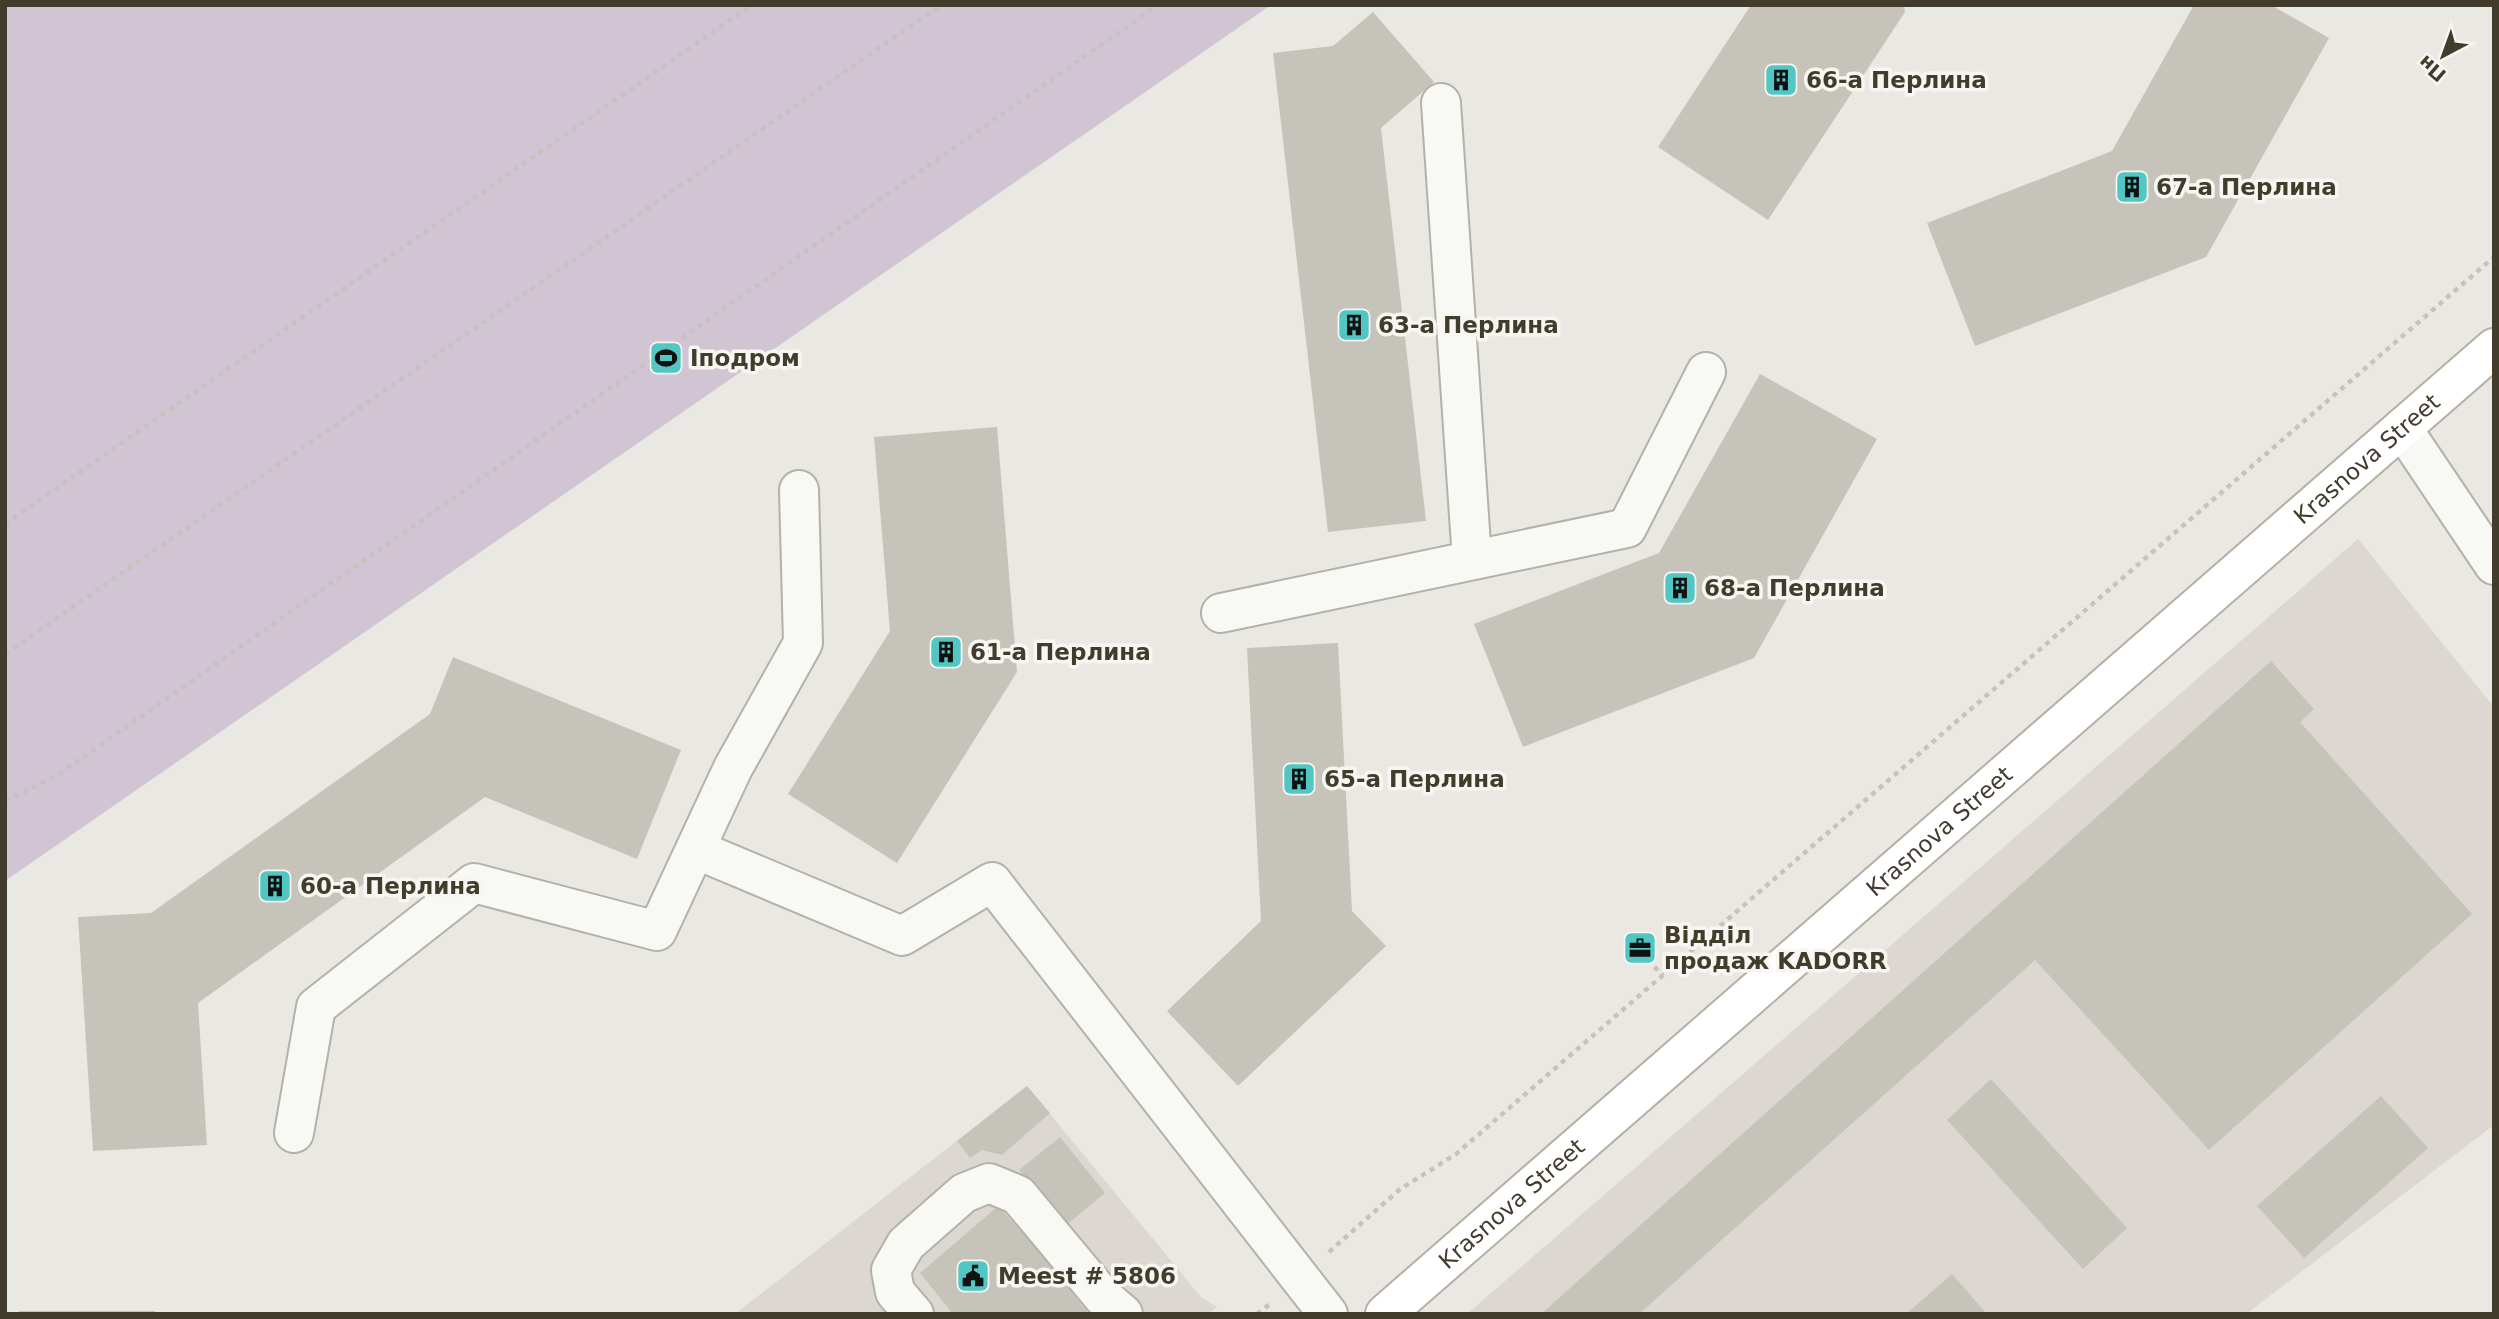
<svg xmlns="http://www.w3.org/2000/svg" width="2499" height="1319" font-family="'DejaVu Sans',sans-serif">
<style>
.built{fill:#dcd8d1}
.green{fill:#d1c4d3}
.building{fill:#c6c3ba}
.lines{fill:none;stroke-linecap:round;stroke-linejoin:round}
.minor-casing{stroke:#b4b1a8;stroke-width:42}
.major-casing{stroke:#b5b0a3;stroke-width:42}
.path{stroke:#c5c3bd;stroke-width:4.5;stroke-dasharray:5 5;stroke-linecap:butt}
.minor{stroke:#f8f8f5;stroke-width:38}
.major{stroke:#fff;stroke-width:38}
.labels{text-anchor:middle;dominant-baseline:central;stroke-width:7;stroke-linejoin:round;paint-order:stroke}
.poi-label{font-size:23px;font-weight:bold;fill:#413c2c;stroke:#f7f6f2;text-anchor:start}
.street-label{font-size:23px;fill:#413c2c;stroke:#f7f6f2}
</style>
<rect width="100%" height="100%" fill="#eae8e3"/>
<path class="built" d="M2358,539L2494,707V1125L2246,1314H1467Z
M1027,1086L1201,1297L1217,1307L1208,1314H735Z"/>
<path class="green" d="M5,5H1271L5,881Z"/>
<path class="building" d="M1751,5H1904L1905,12L1768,220L1658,147Z
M2194,5H2271L2329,38L2206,257L1975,346L1927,223L2112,151Z
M1373,12L1434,82L1381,128L1426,521L1328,532L1273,53L1333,46Z
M1760,374L1877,439L1754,658L1523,747L1474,624L1659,553Z
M997,427L1017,672L897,863L788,794L890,631L874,437Z
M1338,643L1352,911L1386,946L1238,1086L1167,1011L1261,921L1247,648Z
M453,657L681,750L637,859L485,797L198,1003L207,1145L93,1151L78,917L151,913L430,714Z
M2271,661L2314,709L2300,722L2472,914L2209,1150L2035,960L1639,1314H1541Z
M1646,937L1652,943L1632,960L1627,954Z
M1991,1079L2127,1228L2083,1269L1947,1120Z
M1027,1086L1050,1113L1002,1155L982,1150L970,1158L957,1141Z
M2381,1096L2428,1148L2304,1258L2257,1206Z
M1060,1137L1105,1193L1065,1226L1019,1170Z
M998,1206L1034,1246L1089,1314H953L920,1273Z
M1952,1274L1987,1314H1906Z
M19,1311H155V1314H19Z"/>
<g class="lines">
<defs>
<path id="minor" d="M1441,103L1472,560
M2402,428L2494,565
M1221,613L1627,528L1706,372
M695,849L902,936L992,882L1328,1314
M294,1133L316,1007L474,883L657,931L733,768L803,643L799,490
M914,1314L895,1292L891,1270L906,1244L964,1193L989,1183L1018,1195L1103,1297L1123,1314"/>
<g id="major">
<path id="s1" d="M1385,1314L2494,348"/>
</g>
</defs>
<use href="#minor" class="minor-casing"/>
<use href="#major" class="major-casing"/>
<path class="path" d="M5,524L752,5
M5,654L941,5
M5,801L56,776L1158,5
M1641,952L1663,976
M1329,1252L1399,1190L1456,1154L2494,257
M1257,1314L1270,1304"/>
<use href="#minor" class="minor"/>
<use href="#major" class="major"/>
</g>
<defs>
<symbol id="building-square" viewBox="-11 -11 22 22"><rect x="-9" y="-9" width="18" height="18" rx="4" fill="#51c6c3" stroke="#f7f6f2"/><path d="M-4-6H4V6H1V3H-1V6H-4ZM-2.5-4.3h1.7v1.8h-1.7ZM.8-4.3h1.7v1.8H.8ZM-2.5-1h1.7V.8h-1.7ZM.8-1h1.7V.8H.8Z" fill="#111"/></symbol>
<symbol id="stadium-square" viewBox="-11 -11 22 22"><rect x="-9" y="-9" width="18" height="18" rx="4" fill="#51c6c3" stroke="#f7f6f2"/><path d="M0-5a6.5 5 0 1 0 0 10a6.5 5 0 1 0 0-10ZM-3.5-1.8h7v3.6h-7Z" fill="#111"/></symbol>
<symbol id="office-square" viewBox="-11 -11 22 22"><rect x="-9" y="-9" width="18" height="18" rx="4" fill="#51c6c3" stroke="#f7f6f2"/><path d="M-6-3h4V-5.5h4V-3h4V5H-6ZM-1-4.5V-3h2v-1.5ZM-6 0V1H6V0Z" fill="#111"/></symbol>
<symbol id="civic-square" viewBox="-11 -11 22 22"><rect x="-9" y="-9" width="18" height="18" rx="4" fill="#51c6c3" stroke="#f7f6f2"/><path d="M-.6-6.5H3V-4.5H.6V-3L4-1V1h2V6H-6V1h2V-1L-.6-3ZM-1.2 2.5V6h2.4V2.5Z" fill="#111"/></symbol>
</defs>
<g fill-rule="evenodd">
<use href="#building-square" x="1762" y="61" width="38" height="38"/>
<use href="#building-square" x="2113" y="168" width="38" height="38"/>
<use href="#building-square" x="1335" y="306" width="38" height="38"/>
<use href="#stadium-square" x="647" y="339" width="38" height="38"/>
<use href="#building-square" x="1661" y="569" width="38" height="38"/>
<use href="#building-square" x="927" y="633" width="38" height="38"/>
<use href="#building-square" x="1280" y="760" width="38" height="38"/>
<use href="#building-square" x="256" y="867" width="38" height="38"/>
<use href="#office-square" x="1621" y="929" width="38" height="38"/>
<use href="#civic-square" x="954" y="1257" width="38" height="38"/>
</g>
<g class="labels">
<g class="poi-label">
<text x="1806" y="80">66-а Перлина</text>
<text x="2156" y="187">67-а Перлина</text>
<text x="1378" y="325">63-а Перлина</text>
<text x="690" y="358">Іподром</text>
<text x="1704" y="588">68-а Перлина</text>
<text x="970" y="652">61-а Перлина</text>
<text x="1324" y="779">65-а Перлина</text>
<text x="300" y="886">60-а Перлина</text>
<text x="1664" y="935">Відділ<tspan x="1664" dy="26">продаж KADORR</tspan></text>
<text x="998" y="1276">Meest # 5806</text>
</g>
<g class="street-label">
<text stroke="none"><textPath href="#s1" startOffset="1302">Krasnova Street</textPath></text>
<text stroke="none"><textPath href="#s1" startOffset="735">Krasnova Street</textPath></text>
<text stroke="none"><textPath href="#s1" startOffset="168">Krasnova Street</textPath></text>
</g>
</g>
<rect width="2499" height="1319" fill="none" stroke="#413c2c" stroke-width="14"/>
<g transform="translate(2443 56) rotate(221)" stroke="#f7f6f2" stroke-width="5" paint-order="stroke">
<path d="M0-5L12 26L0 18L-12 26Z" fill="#413c2c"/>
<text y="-10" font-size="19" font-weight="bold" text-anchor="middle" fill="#413c2c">Пн</text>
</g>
</svg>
